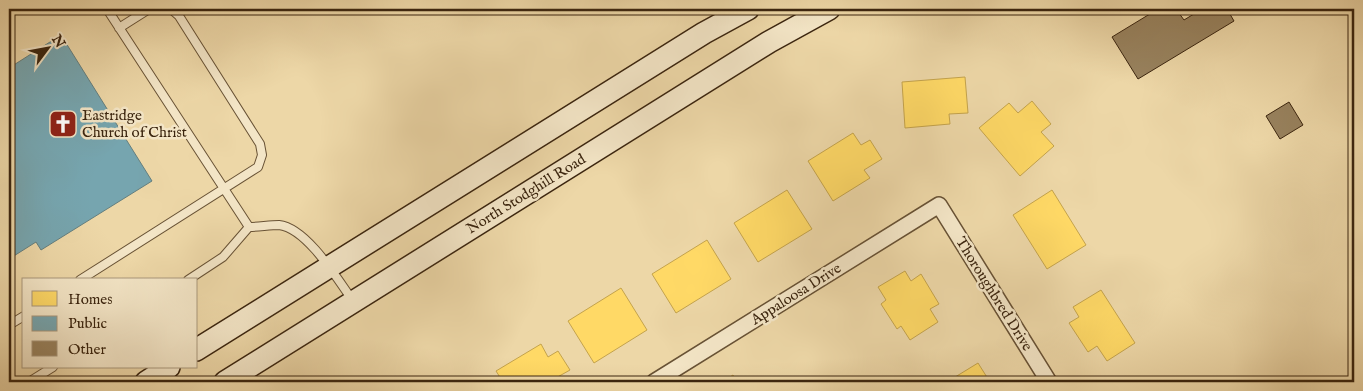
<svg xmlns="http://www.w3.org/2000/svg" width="1363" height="391" font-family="'IM FELL English',serif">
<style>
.homes{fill:#ffd966;stroke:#c4a34c}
.public{fill:#76a5af;stroke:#647f7f}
.building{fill:#98825e;stroke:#3b250f}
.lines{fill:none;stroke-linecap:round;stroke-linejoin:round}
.service-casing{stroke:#685235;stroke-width:10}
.minor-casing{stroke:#685235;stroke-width:18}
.secondary-casing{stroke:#3b250f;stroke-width:24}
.service{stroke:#f3e5c6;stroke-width:8}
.minor{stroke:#f3e5c6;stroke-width:15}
.secondary{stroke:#f3e5c6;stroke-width:21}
.labels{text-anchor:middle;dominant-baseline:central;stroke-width:5;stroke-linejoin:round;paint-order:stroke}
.poi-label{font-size:15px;fill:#3b250f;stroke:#f3e5c6;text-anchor:start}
.street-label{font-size:15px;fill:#3b250f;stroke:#f3e5c6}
</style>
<rect width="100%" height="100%" fill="#edd7a7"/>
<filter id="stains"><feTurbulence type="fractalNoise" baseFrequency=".004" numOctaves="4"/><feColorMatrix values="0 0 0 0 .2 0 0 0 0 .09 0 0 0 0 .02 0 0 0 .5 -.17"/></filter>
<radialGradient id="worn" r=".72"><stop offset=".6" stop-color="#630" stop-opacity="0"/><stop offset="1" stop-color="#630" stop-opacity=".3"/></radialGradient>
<path class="homes" d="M965,77L968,113L949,114L950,124L905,128L902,82Z
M1032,101L1051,124L1041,132L1054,146L1020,176L979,128L1009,103L1018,113Z
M853,133L861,145L870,140L882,159L864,170L870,178L833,201L808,161Z
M787,190L812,229L758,262L734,223Z
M1052,190L1086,245L1047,269L1013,215Z
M707,240L731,279L676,313L652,274Z
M905,271L911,281L921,274L939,304L930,309L938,322L910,340L901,326L897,329L881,304L886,300L878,287Z
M621,288L647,330L594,363L568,321Z
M1101,290L1135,343L1107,361L1097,346L1088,352L1069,323L1079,317L1073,307Z
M541,344L548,357L558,351L570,370L554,379L556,382H503L496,371Z
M978,363L990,382H947Z
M733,375L737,382H722Z"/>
<path class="public" d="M61,35L152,181L41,250L36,242L9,259V68Z"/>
<path class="building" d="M1158,9H1176L1184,20L1202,9H1227L1234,21L1138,79L1112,37Z
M1289,102L1303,125L1280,139L1266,116Z"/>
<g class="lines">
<defs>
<path id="service" d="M107,9L249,227
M119,28L149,9
M80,280L258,167L262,155L260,144L179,16L171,9
M188,280L223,257L249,227C258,227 270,225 279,225C307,228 338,280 353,301
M9,325L24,316
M29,382L53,367"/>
<path id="minor" d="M654,382L939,205L1049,382"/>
<path id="secondary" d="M196,350L704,33L748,9
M146,382L169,367
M225,382L769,42L829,9"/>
</defs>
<use href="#service" class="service-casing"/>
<use href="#minor" class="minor-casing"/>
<use href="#secondary" class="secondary-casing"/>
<use href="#service" class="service"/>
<use href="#minor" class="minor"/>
<use href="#secondary" class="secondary"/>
</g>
<defs>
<symbol id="church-square" viewBox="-11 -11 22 22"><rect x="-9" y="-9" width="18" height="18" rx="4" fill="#8f2418" stroke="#f3e5c6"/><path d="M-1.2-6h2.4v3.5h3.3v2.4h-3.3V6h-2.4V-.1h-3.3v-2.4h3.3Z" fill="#fff"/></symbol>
</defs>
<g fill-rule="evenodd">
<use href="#church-square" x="47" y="108" width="32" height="32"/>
</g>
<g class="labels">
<g class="poi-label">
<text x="82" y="115">Eastridge<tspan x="82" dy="17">Church of Christ</tspan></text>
</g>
<g class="street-label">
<text transform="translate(526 194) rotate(-32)">North Stodghill Road</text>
<text transform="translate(796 294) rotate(-32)">Appaloosa Drive</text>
<text transform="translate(994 294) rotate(58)">Thoroughbred Drive</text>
</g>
</g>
<rect width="1363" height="391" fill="none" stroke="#edd7a7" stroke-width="30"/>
<rect x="10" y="10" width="1343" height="371" fill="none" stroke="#3b250f" stroke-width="2.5"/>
<rect x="15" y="15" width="1333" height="361" fill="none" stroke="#3b250f"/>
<rect x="22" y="278" width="175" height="90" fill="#f3e5c6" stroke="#a9987d"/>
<rect x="32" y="291" width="25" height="15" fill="#ffd966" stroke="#a9987d"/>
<text x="68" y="304" font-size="15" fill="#3b250f">Homes</text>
<rect x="32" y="316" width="25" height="15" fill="#76a5af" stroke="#a9987d"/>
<text x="68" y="328" font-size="15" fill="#3b250f">Public</text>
<rect x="32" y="341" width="25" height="15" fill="#98825e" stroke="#a9987d"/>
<text x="68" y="354" font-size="15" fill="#3b250f">Other</text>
<g transform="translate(48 48) rotate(58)" stroke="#f3e5c6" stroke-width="4" paint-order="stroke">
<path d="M0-4L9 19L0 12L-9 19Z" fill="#3b250f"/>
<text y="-8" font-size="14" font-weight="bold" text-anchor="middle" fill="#3b250f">N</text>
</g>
<rect width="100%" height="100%" filter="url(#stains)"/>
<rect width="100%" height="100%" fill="url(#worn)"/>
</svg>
